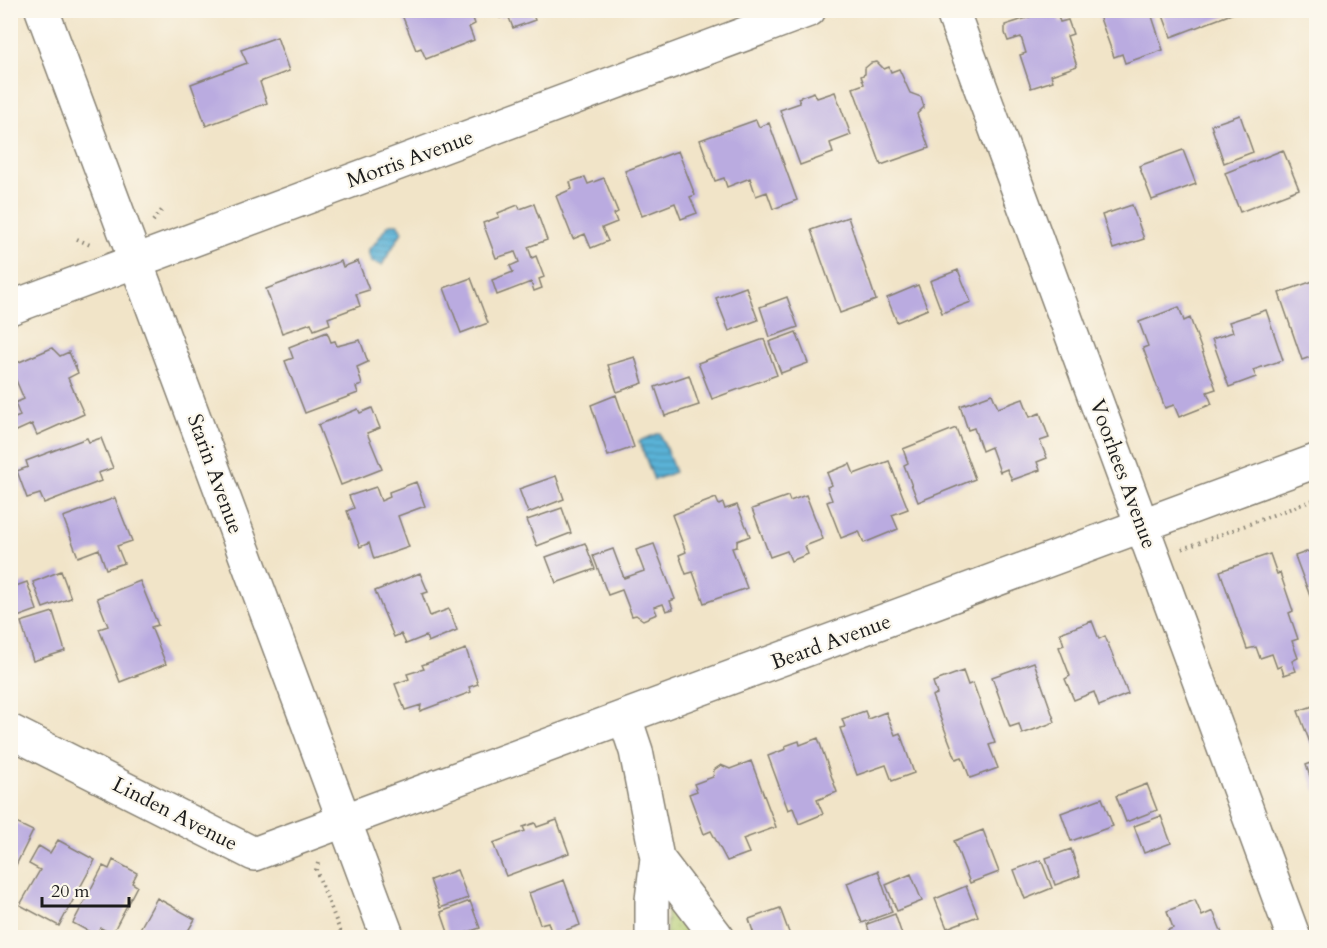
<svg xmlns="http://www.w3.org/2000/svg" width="1327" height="948" font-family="Cardo,serif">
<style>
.grass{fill:url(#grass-dots);stroke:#687446;stroke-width:1.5}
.water{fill:url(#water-rules);stroke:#3b677a;stroke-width:1.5}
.building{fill:#baabe0}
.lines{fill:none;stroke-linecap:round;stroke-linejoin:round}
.minor-casing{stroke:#868072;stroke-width:36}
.tertiary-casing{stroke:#868072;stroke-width:36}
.path{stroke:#868072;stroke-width:4;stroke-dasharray:1.5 4.5;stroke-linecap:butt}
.minor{stroke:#fff;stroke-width:33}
.tertiary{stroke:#fff;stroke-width:33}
.labels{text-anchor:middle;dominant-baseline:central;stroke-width:4.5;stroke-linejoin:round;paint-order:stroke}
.street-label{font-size:21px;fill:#1c1c1c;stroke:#fbf7ec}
</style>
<defs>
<pattern id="grass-dots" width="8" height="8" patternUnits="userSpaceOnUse" patternTransform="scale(1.5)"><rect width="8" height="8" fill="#b4cc71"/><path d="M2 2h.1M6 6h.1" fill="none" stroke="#9aaf61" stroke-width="1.8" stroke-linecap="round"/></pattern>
<pattern id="water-rules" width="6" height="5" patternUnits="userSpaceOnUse" patternTransform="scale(1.5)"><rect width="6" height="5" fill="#5ab2d7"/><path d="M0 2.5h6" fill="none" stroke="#4a90ae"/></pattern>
</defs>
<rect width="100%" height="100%" fill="#fbf7ec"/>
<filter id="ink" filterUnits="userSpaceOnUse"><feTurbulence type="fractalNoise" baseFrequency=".0167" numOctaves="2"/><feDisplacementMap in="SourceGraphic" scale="12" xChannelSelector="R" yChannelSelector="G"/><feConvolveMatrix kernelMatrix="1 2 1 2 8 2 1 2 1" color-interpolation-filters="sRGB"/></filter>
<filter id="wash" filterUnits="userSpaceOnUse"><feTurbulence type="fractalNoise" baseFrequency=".008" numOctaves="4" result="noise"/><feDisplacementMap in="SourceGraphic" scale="24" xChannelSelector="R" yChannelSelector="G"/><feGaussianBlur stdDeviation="1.35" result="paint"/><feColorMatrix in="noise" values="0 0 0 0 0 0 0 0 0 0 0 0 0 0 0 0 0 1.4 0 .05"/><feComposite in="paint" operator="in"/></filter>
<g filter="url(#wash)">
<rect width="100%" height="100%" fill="#f1e4c8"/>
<path class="grass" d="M672,907L682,908L701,937H666L667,912Z"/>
<path class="water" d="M390,224H398L402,232L382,265L371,262L368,250C379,243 380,232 390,224Z
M660,433L675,472L654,480L639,441Z"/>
<g id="blocks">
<path class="building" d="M400,10H470L475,24L469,27L474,40L426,59L421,48L416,50Z
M497,10H531L535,20L513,28L508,15L500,18Z
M1028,10H1043L1044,13L1056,10L1060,22L1068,20L1073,34L1067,36L1077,66L1051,75L1053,81L1031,88L1020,55L1026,53L1021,37L1008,41L1005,33V25L1030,17Z
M1097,10H1150L1163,50L1125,63L1122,54L1114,57Z
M1161,10H1233L1234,13L1171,37Z
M277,37L289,71L260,82L267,103L206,126L191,84L247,63L241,50Z
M877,62L884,69L889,67L891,72L899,69L910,93L921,97L924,107L917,114L929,148L881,165L853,88L864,84L861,76L865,74V68L871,63Z
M814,92L817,98L835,92L851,135L830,143L833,153L800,165L780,110L800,103L798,98Z
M1240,115L1253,152L1224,163L1211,125Z
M756,120L759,127L769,123L797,200L773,209L767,192L756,196L750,178L727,187L724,178L715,181L700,140Z
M1183,150L1196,184L1152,200L1139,166Z
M1283,150L1299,189L1240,212L1225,173Z
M678,151L695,195L690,197L697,213L681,219L675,203L642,216L625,171Z
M585,177L588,184L604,178L618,212L614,214L617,222L602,228L608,241L591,248L585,234L573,239L556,196L572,189L570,182Z
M534,204L547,240L528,247L532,258L536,256L544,277L539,279L542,288L534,291L531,282L497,295L492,280L513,272L510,266L519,262L515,252L496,258L483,223L499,217L498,213L518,205L520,209Z
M1132,205L1144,239L1113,249L1102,215Z
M848,217L876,300L840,313L811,230Z
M341,261L343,267L358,261L369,290L356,294L360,306L328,318L330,324L314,330L311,323L282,333L266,289Z
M958,270L971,302L942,313L930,281Z
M471,278L488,323L461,333L444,288Z
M1316,280V355L1302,360L1279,293Z
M918,285L928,309L897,322L887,298Z
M746,287L758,320L729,331L716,298Z
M787,297L798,327L770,337L760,307Z
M1179,307L1184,321L1190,318L1216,389L1207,392L1212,404L1179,417L1174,405L1165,408L1143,348L1148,346L1139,322Z
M1266,310L1283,360L1253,370L1256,377L1229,387L1212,339L1233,332L1229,322Z
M327,332L331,342L335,341L337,346L360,340L368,362L357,367L362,385L356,387L358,393L305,413L285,361L293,358L289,347Z
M796,332L808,363L781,373L769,342Z
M764,339L777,375L712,399L698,363Z
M52,348L60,356L69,352L78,373L68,378L84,414L37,435L32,424L10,434V420L20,416L15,403L24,399L10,366Z
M635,357L643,383L617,392L608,365Z
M689,375L699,405L665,416L655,387Z
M992,394L998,408L1023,399L1030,417L1040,413L1049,438L1040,441L1047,458L1037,462L1040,470L1012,480L1007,469L1000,472L991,447L982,451L974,428L968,430L960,406Z
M616,395L634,447L608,456L591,405Z
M372,408L380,428L367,433L382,469L341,485L318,425L358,409L360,413Z
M956,428L975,479L918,502L904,465L908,463L903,449Z
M87,438L89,442L101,438L113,468L98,473L101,481L44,503L40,494L27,498L17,471L28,467L26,461Z
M889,461L908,509L892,515L898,529L864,543L859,531L841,538L827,502L832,500L827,487L832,485L827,473L850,464L854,474Z
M556,476L564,499L528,513L519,489Z
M416,482L425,506L398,516L409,547L374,559L369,543L360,547L347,511L354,508L349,496L376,487L381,501L390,497L389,492Z
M806,495L823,539L805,546L808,554L791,561L787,551L770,557L752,509L788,496L790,501Z
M115,498L132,541L117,546L124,563L106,569L99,549L78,557L63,517Z
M716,498L719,505L723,503L725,509L737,505L750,536L737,541V547L732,548L747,588L704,603L693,572L686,574L679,555L686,552L672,515Z
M562,508L571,533L537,546L527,520Z
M1316,540V594L1310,596L1295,556L1312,550L1310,543Z
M585,543L595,569L556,583L546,557Z
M654,544L675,599L670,601L673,609L666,611L663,604L654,607L657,614L643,620L636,615L632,616L622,590L608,595L593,556L613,549L624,578L644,571L636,550Z
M1270,554L1277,574L1280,573L1293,611L1289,613L1298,639L1292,641L1298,658L1292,661L1296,671L1284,675L1281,666L1277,668L1272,654L1260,658L1256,647L1247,649L1220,571Z
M61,571L71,598L43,608L33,582Z
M420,573L428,592L422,594L430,616L449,609L457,630L428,642L426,636L406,644L401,634L394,637L375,591Z
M140,581L158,625L151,627L166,664L120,682L99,629L108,626L97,598Z
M27,582L37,610L12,619L10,588Z
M53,612L65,651L33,661L21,622Z
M1092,621L1099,639L1105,636L1128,694L1099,706L1094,692L1074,700L1065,679L1070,676L1059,647L1064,645L1060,633Z
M466,649L478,684L469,687L471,692L420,711L421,705L405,710L395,684L409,679L407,674L424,669L422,665Z
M1034,662L1055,722L1022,734L1019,724L1010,727L992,677Z
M963,671L968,685L973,683L995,743L989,745L998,768L970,778L962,757L956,759L932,696L937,694L933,682Z
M1316,705V746L1312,748L1298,711Z
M865,711L868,719L886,712L895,735L900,733L914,773L892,781L886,765L857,775L840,728L845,727L842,719Z
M818,738L837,792L817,800L823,814L799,824L793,808L788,810L768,756L786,749L785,746L799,741L800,745Z
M751,761L776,827L743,839L749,853L727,861L711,831L704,834L689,794L697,791L694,784L713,777L714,770L721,765L730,769Z
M1316,761V793L1306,765Z
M1147,784L1157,810L1126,822L1116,796Z
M1102,798L1113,826L1071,841L1061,813Z
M1161,816L1171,843L1144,853L1134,826Z
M10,820L33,831L15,867L10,865Z
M557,820L569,853L506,876L493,843L525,831L523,827L535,823L537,827Z
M983,830L999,872L970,883L954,841Z
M58,840L95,860L59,926L20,905L40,870L29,864L39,846L50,853Z
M1071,849L1080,876L1055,885L1046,858Z
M113,860L137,873L132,883L137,886L112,934L101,928L97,936L73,923L103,866L109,869Z
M1041,860L1052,888L1025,899L1014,870Z
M457,870L468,898L440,908L430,880Z
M878,871L892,912L862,923L847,883Z
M911,874L922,901L897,911L886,885Z
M564,880L580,925L552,935L548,922L540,924L529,893Z
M966,886L978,916L947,928L935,899Z
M157,898L195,919L184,938L136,936Z
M1195,900L1202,916L1213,911L1224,938H1172L1168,930L1173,928L1167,911Z
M470,901L480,928L450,938L441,912Z
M780,908L791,938H755L749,919Z
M895,914L903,938H871L867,924Z"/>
</g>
</g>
<g filter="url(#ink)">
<use href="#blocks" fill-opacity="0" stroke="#868072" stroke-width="1.5"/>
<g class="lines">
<defs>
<path id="minor" d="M952,10L1294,938
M10,308L809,10
M625,718L636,751L657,858L652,900V938
M10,731L254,854L1316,461
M657,858L718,938"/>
<path id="tertiary" d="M42,10L388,938"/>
</defs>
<use href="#minor" class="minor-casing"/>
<use href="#tertiary" class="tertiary-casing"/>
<path class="path" d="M153,221L162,210
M77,239L90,245
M1182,549L1316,499
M318,863L316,870L343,938"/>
<use href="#minor" class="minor"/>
<use href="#tertiary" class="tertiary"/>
</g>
</g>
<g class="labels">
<g class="street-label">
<text transform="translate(410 159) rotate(-20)">Morris Avenue</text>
<text transform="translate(215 474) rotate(70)">Starin Avenue</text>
<text transform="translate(1123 474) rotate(70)">Voorhees Avenue</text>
<text transform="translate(831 642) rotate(-20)">Beard Avenue</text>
<text transform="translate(175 814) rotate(27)">Linden Avenue</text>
</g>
</g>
<rect width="1327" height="948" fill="none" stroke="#fbf7ec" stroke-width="36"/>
<path d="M42 897v9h87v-9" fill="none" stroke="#1c1c1c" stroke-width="3"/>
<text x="51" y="897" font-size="18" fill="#1c1c1c" stroke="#fbf7ec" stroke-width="4.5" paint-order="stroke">20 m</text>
</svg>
